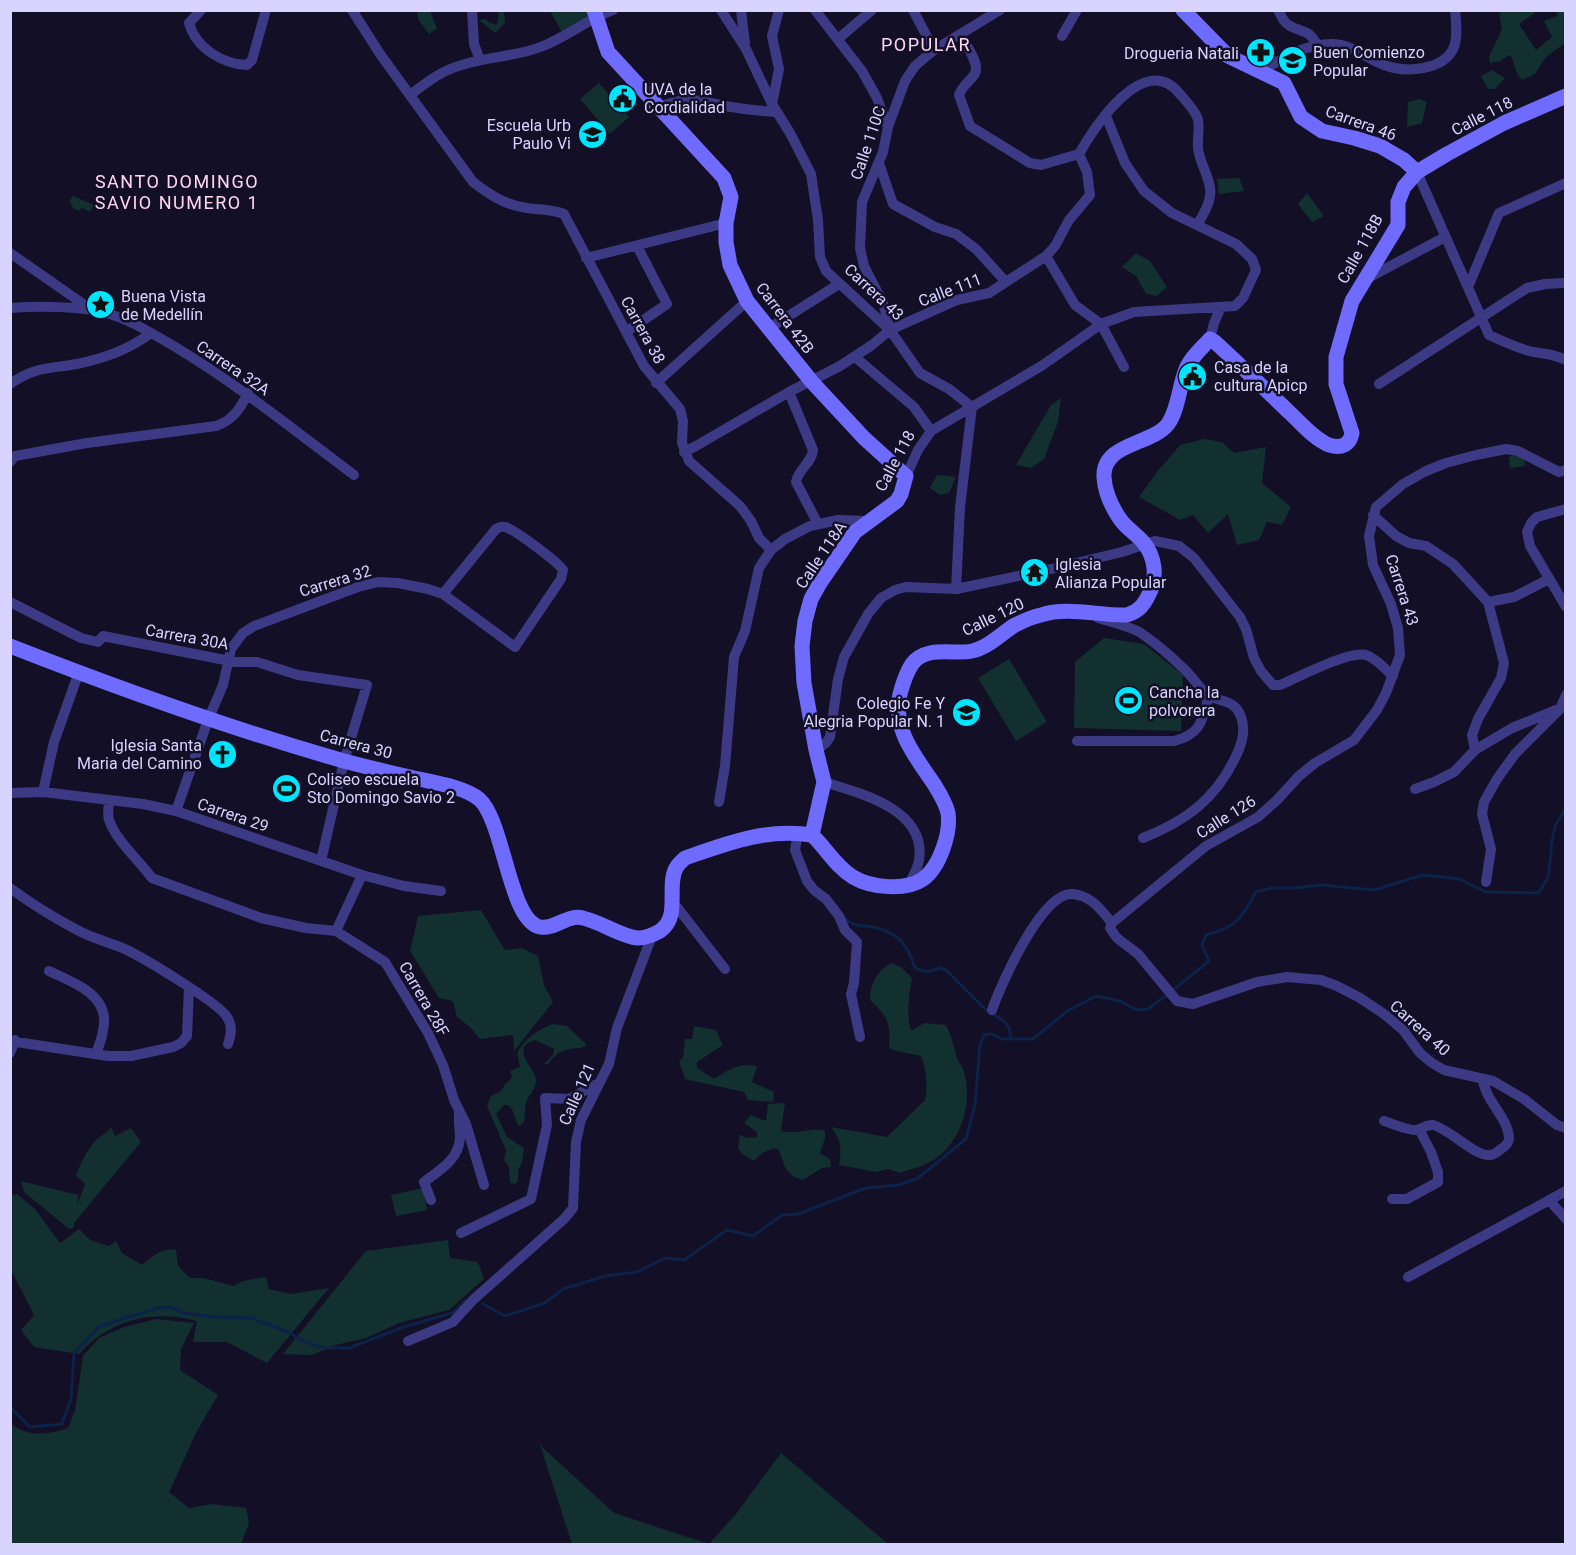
<svg xmlns="http://www.w3.org/2000/svg" width="1576" height="1555" font-family="Roboto,sans-serif">
<style>
.green{fill:#12302f}
.lines{fill:none;stroke-linecap:round;stroke-linejoin:round}
.stream{stroke:#0c2248;stroke-width:3}
.street{stroke:#3d3a85;stroke-width:10}
.secondary{stroke:#6f6bff;stroke-width:15}
.labels{text-anchor:middle;dominant-baseline:central;stroke-width:5;stroke-linejoin:round;paint-order:stroke}
.poi-label{font-size:16px;fill:#d9d4ff;stroke:#130f26;text-anchor:start}
.street-label{font-size:16px;fill:#d9d4ff;stroke:#130f26}
.neighbourhood-label{font-size:18px;letter-spacing:1.5px;fill:#ffd6f0;stroke:#130f26}
</style>
<rect width="100%" height="100%" fill="#130f26"/>
<path class="green" d="M1511,10L1533,11L1535,13L1519,24L1536,50L1552,37L1544,21L1557,16V11H1565V43L1546,57L1535,74L1522,80C1515,73 1515,64 1510,55L1500,61L1490,63L1489,57L1502,29L1499,13Z
M417,11H430L437,28L429,34L418,19Z
M491,11H504L505,23L495,33L479,20L486,19L488,22L497,25L499,13Z
M550,11H593L594,15L563,34Z
M1492,70L1505,78L1495,89H1488L1481,76Z
M599,83L629,117L610,134L580,99Z
M1419,99L1427,102L1422,123L1407,127L1408,102Z
M1239,178L1244,191L1219,194L1217,179Z
M1307,193L1324,216L1312,222L1298,204Z
M73,196L94,205L90,212L82,208L79,211L74,209L69,201Z
M1136,253L1150,261L1167,287L1157,296L1146,294L1136,276L1122,267Z
M1061,398L1058,422L1044,459L1031,468L1016,465L1051,405Z
M1204,439L1222,442L1234,453L1266,447L1262,483L1291,507L1282,525L1267,522L1259,540L1237,545L1228,514L1208,533L1193,515L1180,520L1139,497L1157,472L1180,445Z
M1524,454L1525,466L1510,468L1509,458L1511,456Z
M937,475L956,477L949,493L940,495L930,488Z
M1104,638L1144,644L1183,675L1181,731L1074,728L1075,662Z
M1009,659L1047,722L1016,741L978,678Z
M481,910L505,950L522,948L538,956L544,985L553,1002L514,1051L513,1035L480,1039L471,1028L457,1017L453,1001L439,998L410,951L418,916Z
M892,963L902,968L912,978C909,996 906,1013 911,1031L924,1023L946,1025C953,1038 953,1047 958,1060C960,1064 963,1068 964,1072C973,1103 961,1142 935,1159C925,1166 911,1169 900,1173L888,1169L876,1172L839,1165C842,1149 841,1140 831,1127L887,1137L925,1100C928,1087 926,1068 921,1056C910,1053 900,1053 889,1048C891,1024 888,1017 870,1000C870,984 877,970 892,963Z
M553,1024L567,1026L586,1044L585,1047C566,1050 561,1047 548,1064H544L553,1055L554,1049L535,1040C509,1048 534,1066 536,1079C537,1088 530,1093 527,1100C524,1108 526,1116 523,1124L518,1126L512,1109L508,1105H504L496,1114L507,1137L524,1148L522,1162L518,1170V1181L515,1184L510,1183L509,1167L504,1160L506,1150L487,1106L491,1096L501,1091L505,1084L512,1078L510,1071L520,1067L517,1054C523,1039 539,1029 553,1024Z
M694,1026L716,1030L723,1045L697,1062V1068L714,1079C728,1070 740,1062 757,1066L752,1082L774,1092L773,1102L748,1100L744,1092L685,1079L679,1061L683,1058L685,1039H692Z
M785,1103L781,1131C797,1135 810,1127 825,1131V1138L820,1153L830,1159L831,1167L822,1168L803,1180C786,1176 784,1165 779,1150L774,1148L762,1153L754,1161L742,1154L738,1148L740,1135L747,1138L757,1137V1132L744,1123L751,1115L766,1121L768,1104Z
M111,1127L115,1136L131,1128L141,1142L74,1223V1227L69,1229L24,1192L21,1181L78,1195L77,1205L85,1184L76,1175C81,1163 87,1150 96,1140C101,1135 107,1133 111,1127Z
M423,1188L427,1210L396,1216L391,1195Z
M17,1194L35,1209L60,1243L79,1229L90,1240L109,1246L116,1241L122,1253L142,1265C152,1257 163,1246 176,1250L178,1266L190,1278H204L233,1286L243,1281L266,1277L269,1289L291,1294L329,1288L267,1363L227,1342H193L197,1321C152,1309 110,1320 79,1354L34,1347L21,1330L34,1315L11,1270V1196Z
M448,1240L450,1258L478,1262L484,1279L449,1310L399,1323L366,1338L336,1345L312,1355L283,1354L366,1251Z
M156,1319L194,1323L181,1349L180,1370L218,1395L197,1431L169,1492L189,1508L212,1504L246,1508L249,1523L241,1544H11V1424C27,1437 49,1435 68,1428L75,1410L83,1356L99,1338L124,1327Z
M540,1445L614,1513L709,1544L736,1514L781,1453L888,1544H572Z"/>
<g class="lines">
<path class="stream" d="M845,919C854,927 862,925 872,927C897,931 908,945 915,968L927,972L940,968L946,970L985,1009L1004,1021L1009,1028L1011,1039
M1173,990L1209,961L1202,945L1206,935C1238,926 1240,920 1256,892L1272,888H1294L1321,885L1374,890L1423,875L1459,879L1486,892L1538,893C1542,888 1546,882 1548,876C1553,854 1548,826 1566,810
M483,1304L505,1316L545,1303L563,1289L605,1276L637,1272L665,1258L684,1260L727,1230L753,1236L782,1215L798,1214L866,1188L898,1185L918,1178L966,1139L975,1105L980,1045L984,1035L991,1034L1002,1039H1033L1069,1010L1096,996L1120,1001L1137,1010L1148,1009L1168,994
M10,1407L30,1427L62,1424L71,1399L74,1353L100,1326L158,1308L171,1307L183,1313L216,1317L251,1318L288,1332L305,1342L324,1348H349L404,1327L452,1313L466,1300"/>
<path class="street" d="M201,10L189,23C196,48 222,64 247,65L252,60L266,10
M352,10L380,54L473,182C490,195 505,205 527,208C540,210 551,209 564,214L644,366L680,409L683,421L682,443L689,461L740,506L751,521L759,538L771,550
M472,10L474,44L480,60
M721,10L746,49L772,104L790,133L811,174L818,220L820,257L826,271L890,330L920,373L949,389L972,407L960,507L956,589
M741,10L745,43
M815,10L862,71L877,98L888,127
M913,10L934,50
M1278,10C1281,16 1284,23 1290,26C1303,33 1309,29 1317,45
M960,34C965,44 982,65 974,75C969,82 962,86 959,95L970,126L1030,163L1041,165L1079,154
M1062,36L1077,10
M838,39L872,10
M1261,71C1284,58 1306,43 1334,44C1353,45 1367,59 1384,65C1405,73 1444,71 1454,47C1458,36 1456,22 1455,10
M410,95C426,83 442,70 462,65C489,56 517,57 543,46C568,36 588,19 613,10
M772,104L779,69L772,36L779,10
M660,107C687,95 698,100 725,106C742,109 759,111 776,112
M879,163L893,204L935,227L956,234L976,249L1006,282
M1417,172L1489,335C1503,341 1515,347 1529,351C1545,355 1549,352 1566,360
M10,253L89,308
M1046,256L1075,305L1101,324L1124,367
M586,258L726,223
M1368,278L1445,237
M1468,287L1499,213L1566,183
M10,308C37,306 81,306 106,313C129,319 151,333 172,345C236,383 294,430 354,475
M768,329L839,284
M890,329L883,303L864,266L860,248L862,202L883,152L888,127L905,81L915,66L934,50L1000,10
M626,332L667,304L637,246
M1210,339L1214,323L1221,307
M855,357L914,407L931,431
M656,383L747,301
M10,384C36,366 49,369 77,364C105,358 128,350 151,333
M1379,384L1527,288L1545,284L1563,283
M789,392L813,450C812,463 798,469 796,482L818,524
M684,452L696,446L789,392L840,366L872,345L890,330L957,300L989,293L1006,282L1046,256L1055,246L1069,220L1090,195L1087,172L1079,154C1095,126 1144,51 1179,93C1185,100 1196,111 1198,120C1200,128 1197,139 1198,148C1199,163 1213,182 1210,196C1209,206 1202,217 1197,225
M10,462L15,456L87,443L216,426C233,420 240,409 248,393
M906,476L918,450L931,431L1043,365L1101,324L1134,312L1235,306L1243,298L1256,270L1252,259L1236,244L1172,213L1144,191L1125,163L1106,116
M1566,509L1537,517L1531,523L1527,532L1530,546L1566,607
M1373,515L1396,536L1409,543L1426,546L1453,564L1488,602L1504,663L1501,678L1478,719L1472,735L1475,750
M10,602L81,638L98,642L103,636L235,662H257L298,675L367,685L344,761L321,861
M1488,602L1514,597L1549,579
M1098,618C1111,622 1129,626 1141,633C1155,643 1171,656 1183,668C1192,676 1199,688 1208,695C1219,702 1235,699 1241,717C1246,730 1242,744 1236,756C1216,799 1186,821 1143,838
M1077,741H1174C1202,734 1202,720 1209,695
M816,750L826,743L830,737L838,679L844,657L868,614L881,598L895,590L906,587L956,589L1047,570L1122,552L1155,541L1179,546L1194,558L1240,617L1246,629L1254,658L1261,671L1273,685H1280C1299,677 1347,651 1366,655C1376,658 1385,669 1393,676
M824,782C859,793 927,809 919,860C918,868 912,877 909,885
M1415,789L1434,782L1454,772L1475,750L1512,728L1556,710
M43,792L54,742L79,672
M10,793L43,792L143,804L176,811L362,875L404,886L441,891
M109,800C109,806 107,814 109,820C117,842 138,859 152,878L261,918L306,928L336,931L385,962L428,1033L443,1065L454,1100L466,1124L484,1185
M719,802L725,766L734,657L745,631L759,568L771,550L785,539L810,526L838,520L868,521
M176,811L208,720L223,685L231,649L243,633L254,626L358,587L378,582L398,583L428,589L443,594L515,647L561,579L563,570C558,562 514,529 505,527C501,526 500,527 496,529L443,594
M798,833L795,850L807,881L814,890L826,899L839,916L845,930L857,942L854,983L851,994L860,1037
M1486,882L1491,849L1482,814L1484,802L1497,779L1515,754L1560,709L1566,695
M10,888C33,905 56,919 81,932C93,938 107,942 120,947C138,954 219,1003 227,1017C233,1026 231,1035 228,1044
M673,902L725,969
M1112,923L1206,846L1258,817L1277,800L1299,776L1315,763L1354,740L1377,710L1386,693L1400,655L1398,628L1391,604L1373,565L1369,536L1376,507L1403,484L1426,471L1446,463L1476,455L1506,449L1518,451L1559,472L1566,470
M336,931L362,875
M49,971C69,981 101,991 104,1017C105,1030 100,1043 96,1054
M992,1010C1001,984 1042,892 1072,894C1091,895 1101,910 1112,923L1110,928L1117,938L1138,954L1177,1001L1193,1004L1257,982L1287,977L1321,980L1337,986L1360,998L1384,1014L1403,1030L1420,1053L1432,1063L1444,1070L1493,1081L1524,1099L1557,1125L1566,1128
M10,1041L108,1056H131L173,1047L181,1043L187,1036L189,987
M10,1053L15,1040
M1384,1121C1393,1124 1406,1130 1415,1130C1422,1130 1425,1124 1433,1125C1450,1129 1475,1157 1490,1155C1494,1155 1498,1151 1501,1149C1506,1146 1509,1143 1509,1138C1508,1117 1485,1101 1483,1079
M1392,1199H1407L1438,1182V1172L1431,1152L1419,1129
M431,1200L424,1182C440,1170 459,1159 460,1138C460,1129 458,1121 459,1113
M1549,1200L1566,1219
M461,1233L531,1199L547,1125L545,1098L569,1099L599,1083
M1408,1277L1566,1191
M408,1341L453,1322L473,1300L564,1219L573,1208L576,1142L581,1120L609,1064L617,1028L652,936"/>
<path class="secondary" d="M594,10L608,52L724,178L731,197L726,223V242L730,265L747,301L812,382L864,438L906,476L901,494L897,501L855,532L820,583L811,599L805,621L802,646L804,683L816,750L824,782L812,835
M1183,10L1228,56L1284,83L1301,117L1322,131L1354,138L1380,146L1404,160L1417,172
M10,646C120,689 231,729 344,761C366,767 388,772 410,777C430,782 463,786 479,799C504,820 509,921 540,927C555,930 567,914 583,918C601,922 622,937 638,938C647,938 653,935 660,931C681,917 666,887 676,868C678,864 682,861 685,858C728,843 766,828 812,835
M812,835C826,848 836,867 853,877C871,888 906,891 923,879C940,867 951,832 948,813C946,803 939,792 934,784C915,756 892,729 900,694C903,683 906,673 912,664C926,645 953,655 972,651C988,648 1002,633 1015,625C1023,621 1032,617 1041,615C1067,606 1099,616 1127,615C1139,611 1144,605 1149,594C1158,577 1155,556 1143,542C1136,534 1126,528 1120,519C1111,506 1105,493 1104,477C1102,443 1152,445 1168,424C1178,410 1179,388 1185,372C1189,359 1201,349 1210,339L1215,342C1240,365 1265,389 1289,412C1301,423 1314,439 1329,445C1341,449 1350,445 1352,433L1336,384V357L1352,301L1398,225V202L1404,187L1417,172L1447,154L1504,123L1566,96"/>
</g>
<defs>
<symbol id="pharmacy-disc" viewBox="-11 -11 22 22"><circle r="9.5" fill="#00e5ff" stroke="#130f26"/><path d="M-2-6h4v4h4v4h-4v4h-4v-4h-4v-4h4Z" fill="#111"/></symbol>
<symbol id="school-disc" viewBox="-11 -11 22 22"><circle r="9.5" fill="#00e5ff" stroke="#130f26"/><path d="M0-5L7-2L0 1L-7-2ZM-4 1L0 2.5L4 1V4Q0 6-4 4Z" fill="#111"/></symbol>
<symbol id="civic-disc" viewBox="-11 -11 22 22"><circle r="9.5" fill="#00e5ff" stroke="#130f26"/><path d="M-.6-6.5H3V-4.5H.6V-3L4-1V1h2V6H-6V1h2V-1L-.6-3ZM-1.2 2.5V6h2.4V2.5Z" fill="#111"/></symbol>
<symbol id="sight-disc" viewBox="-11 -11 22 22"><circle r="9.5" fill="#00e5ff" stroke="#130f26"/><path d="M0-6L1.8-2.2L6-1.7L2.9 1.2L3.7 5.4L0 3.3L-3.7 5.4L-2.9 1.2L-6-1.7L-1.8-2.2Z" fill="#111"/></symbol>
<symbol id="temple-disc" viewBox="-11 -11 22 22"><circle r="9.5" fill="#00e5ff" stroke="#130f26"/><path d="M0-6L5-2H3V0L6.5 2.5H4V6H1.5V3h-3V6H-4V2.5H-6.5L-3 0V-2H-5Z" fill="#111"/></symbol>
<symbol id="stadium-disc" viewBox="-11 -11 22 22"><circle r="9.5" fill="#00e5ff" stroke="#130f26"/><path d="M0-5a6.5 5 0 1 0 0 10a6.5 5 0 1 0 0-10ZM-3.5-1.8h7v3.6h-7Z" fill="#111"/></symbol>
<symbol id="church-disc" viewBox="-11 -11 22 22"><circle r="9.5" fill="#00e5ff" stroke="#130f26"/><path d="M-1.2-6h2.4v3.5h3.3v2.4h-3.3V6h-2.4V-.1h-3.3v-2.4h3.3Z" fill="#111"/></symbol>
</defs>
<g fill-rule="evenodd">
<use href="#pharmacy-disc" x="1244" y="36" width="33" height="33"/>
<use href="#school-disc" x="1276" y="44" width="33" height="33"/>
<use href="#civic-disc" x="606" y="82" width="33" height="33"/>
<use href="#school-disc" x="576" y="118" width="33" height="33"/>
<use href="#sight-disc" x="84" y="288" width="33" height="33"/>
<use href="#civic-disc" x="1176" y="360" width="33" height="33"/>
<use href="#temple-disc" x="1018" y="556" width="33" height="33"/>
<use href="#stadium-disc" x="1112" y="684" width="33" height="33"/>
<use href="#school-disc" x="950" y="696" width="33" height="33"/>
<use href="#church-disc" x="206" y="738" width="33" height="33"/>
<use href="#stadium-disc" x="270" y="772" width="33" height="33"/>
</g>
<g class="labels">
<g class="poi-label">
<text x="1313" y="52">Buen Comienzo<tspan x="1313" dy="18">Popular</tspan></text>
<text x="1239" y="53" text-anchor="end">Drogueria Natali</text>
<text x="644" y="89">UVA de la<tspan x="644" dy="18">Cordialidad</tspan></text>
<text x="571" y="125" text-anchor="end">Escuela Urb<tspan x="571" dy="18">Paulo Vi</tspan></text>
<text x="121" y="296">Buena Vista<tspan x="121" dy="18">de Medellín</tspan></text>
<text x="1214" y="367">Casa de la<tspan x="1214" dy="18">cultura Apicp</tspan></text>
<text x="1055" y="564">Iglesia<tspan x="1055" dy="18">Alianza Popular</tspan></text>
<text x="1149" y="692">Cancha la<tspan x="1149" dy="18">polvorera</tspan></text>
<text x="945" y="703" text-anchor="end">Colegio Fe Y<tspan x="945" dy="18">Alegria Popular N. 1</tspan></text>
<text x="202" y="745" text-anchor="end">Iglesia Santa<tspan x="202" dy="18">Maria del Camino</tspan></text>
<text x="307" y="779">Coliseo escuela<tspan x="307" dy="18">Sto Domingo Savio 2</tspan></text>
</g>
<g class="street-label">
<text transform="translate(1482 116) rotate(-27)">Calle 118</text>
<text transform="translate(1361 123) rotate(20)">Carrera 46</text>
<text transform="translate(868 143) rotate(-71)">Calle 110C</text>
<text transform="translate(1360 249) rotate(-61)">Calle 118B</text>
<text transform="translate(950 290) rotate(-21)">Calle 111</text>
<text transform="translate(874 292) rotate(43)">Carrera 43</text>
<text transform="translate(785 318) rotate(53)">Carrera 42B</text>
<text transform="translate(643 330) rotate(61)">Carrera 38</text>
<text transform="translate(233 368) rotate(34)">Carrera 32A</text>
<text transform="translate(895 461) rotate(-62)">Calle 118</text>
<text transform="translate(821 555) rotate(-56)">Calle 118A</text>
<text transform="translate(335 581) rotate(-17)">Carrera 32</text>
<text transform="translate(1402 590) rotate(72)">Carrera 43</text>
<text transform="translate(993 617) rotate(-26)">Calle 120</text>
<text transform="translate(187 637) rotate(10)">Carrera 30A</text>
<text transform="translate(356 744) rotate(15)">Carrera 30</text>
<text transform="translate(233 815) rotate(19)">Carrera 29</text>
<text transform="translate(1226 817) rotate(-32)">Calle 126</text>
<text transform="translate(424 999) rotate(60)">Carrera 28F</text>
<text transform="translate(1420 1028) rotate(42)">Carrera 40</text>
<text transform="translate(577 1094) rotate(-66)">Calle 121</text>
</g>
<g class="neighbourhood-label">
<text x="926" y="44">POPULAR</text>
<text x="177" y="181">SANTO DOMINGO<tspan x="177" dy="21">SAVIO NUMERO 1</tspan></text>
</g>
</g>
<rect width="1576" height="1555" fill="none" stroke="#d9d4ff" stroke-width="24"/>
</svg>
